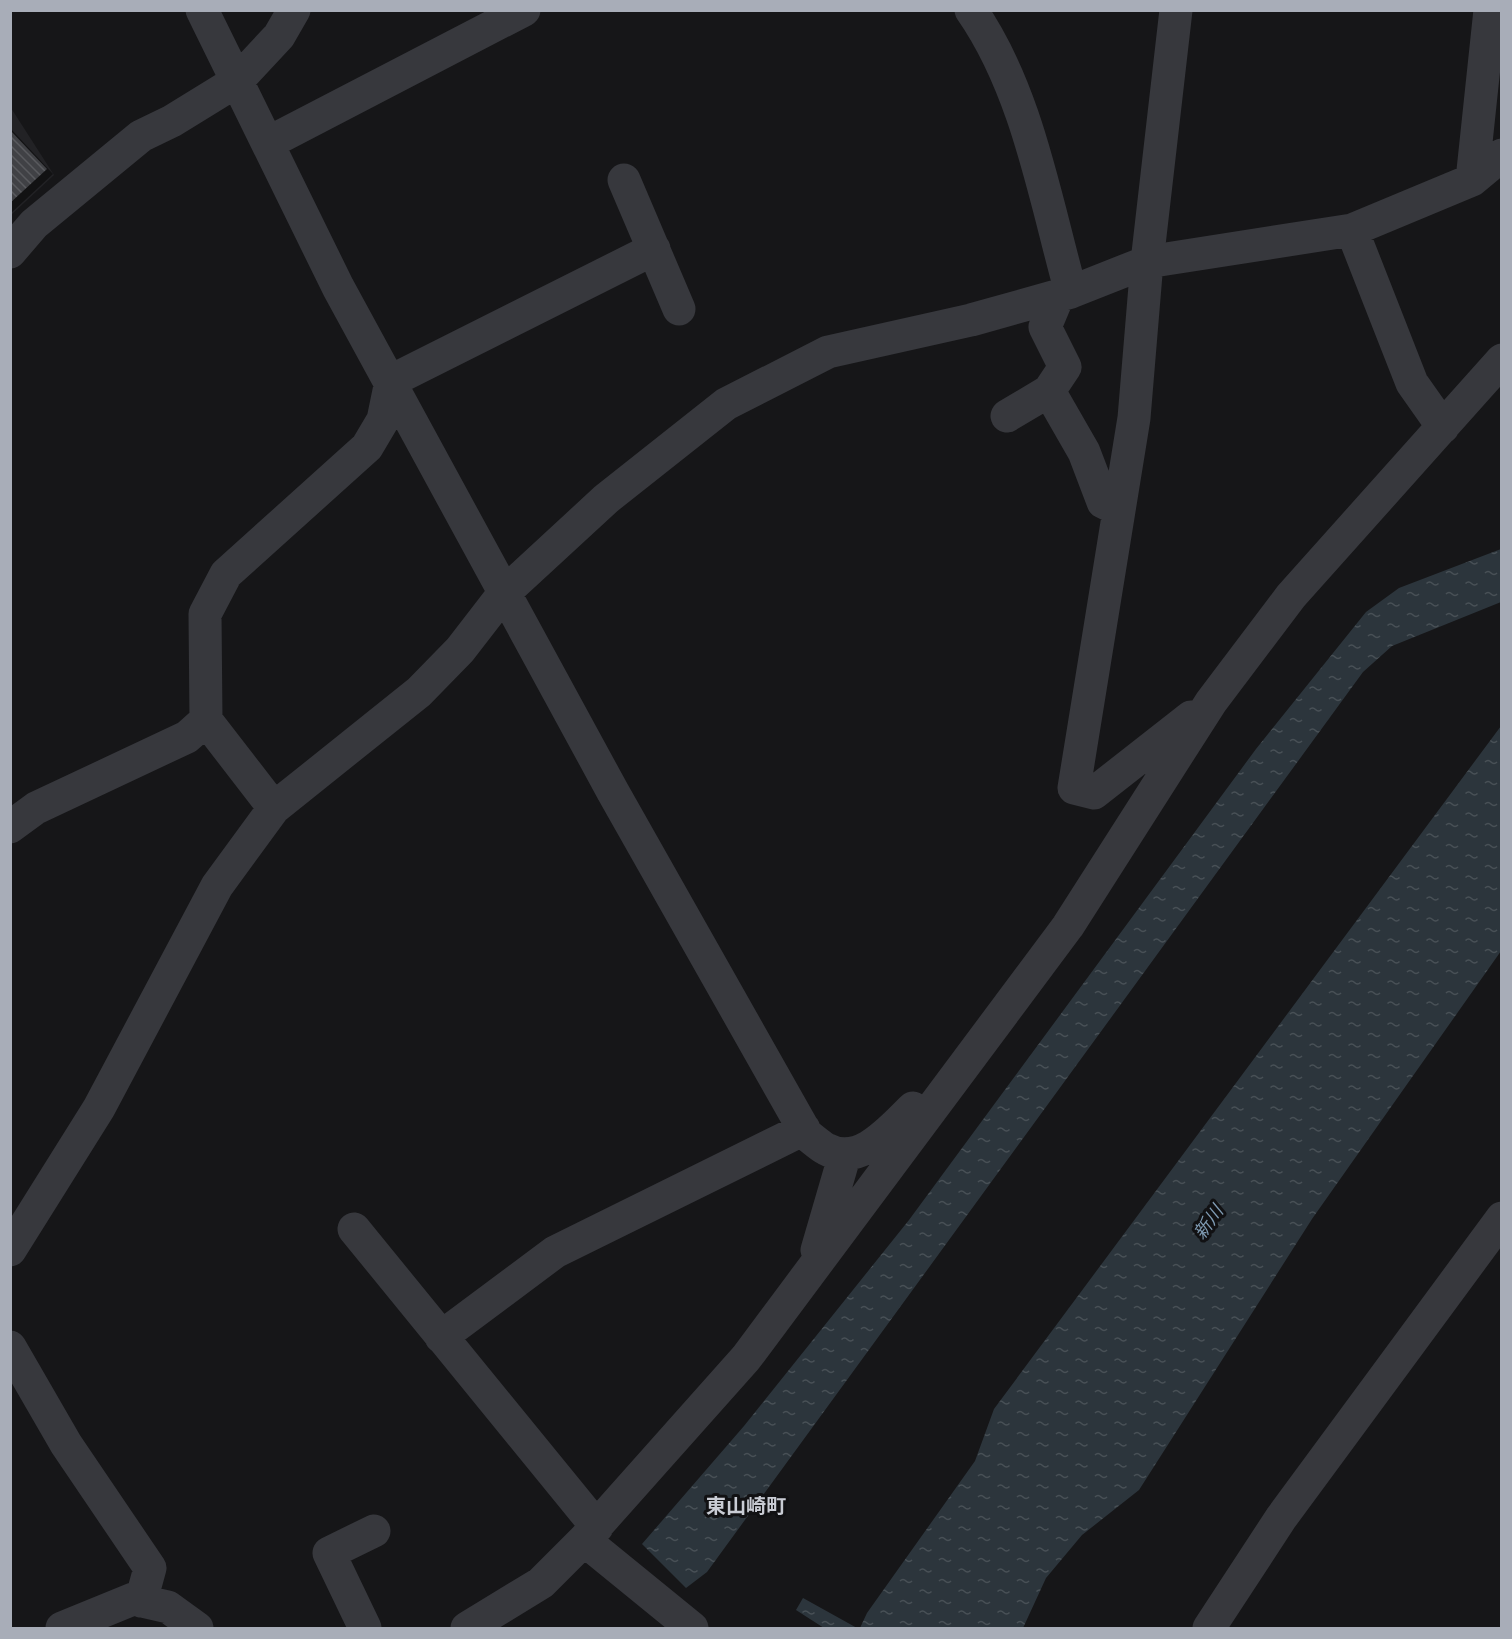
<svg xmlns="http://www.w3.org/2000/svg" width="1512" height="1639" font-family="'Archivo Narrow','Noto Sans JP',sans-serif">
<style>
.built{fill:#222225}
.water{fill:url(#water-ripples)}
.shadow{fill:#0007}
.building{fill:url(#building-back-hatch)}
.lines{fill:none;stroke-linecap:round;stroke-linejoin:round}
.minor{stroke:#37383d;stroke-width:33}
.labels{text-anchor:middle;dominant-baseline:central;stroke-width:6;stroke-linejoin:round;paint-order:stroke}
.water-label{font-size:18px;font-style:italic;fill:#7f9bb3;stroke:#111113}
.quarter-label{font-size:20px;font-weight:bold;fill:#c9ccd4;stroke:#111113}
</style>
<defs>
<pattern id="water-ripples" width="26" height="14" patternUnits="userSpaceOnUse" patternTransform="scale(1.5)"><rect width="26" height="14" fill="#2c353c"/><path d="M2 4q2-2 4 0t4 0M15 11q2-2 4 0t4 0" fill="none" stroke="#485056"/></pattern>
<pattern id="building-back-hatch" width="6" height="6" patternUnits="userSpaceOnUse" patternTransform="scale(1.5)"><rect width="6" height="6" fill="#404145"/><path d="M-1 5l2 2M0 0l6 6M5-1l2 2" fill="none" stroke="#595a5e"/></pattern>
</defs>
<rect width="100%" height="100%" fill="#161618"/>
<path class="built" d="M11,108L54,175L11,215Z"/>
<path class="water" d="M1501,549V602L1392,646L1363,672L707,1572L686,1588L642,1544L744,1426L909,1220L1256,749L1366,612L1399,588Z
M1501,726V951L1312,1219L1139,1490L1082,1535L1046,1578L1023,1628H860L867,1613L975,1461L994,1409Z
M803,1598L857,1628H824L796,1610Z"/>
<path class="shadow" d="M10,128L53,174L10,214Z"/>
<path class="building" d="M10,130L47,169L10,203Z"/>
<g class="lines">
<path class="minor" d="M202,10L338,287L613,792L807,1135C814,1140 820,1146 826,1149C860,1168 892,1128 913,1108
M971,10C1027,90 1045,199 1071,292L1147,262L1134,418L1074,788L1094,793L1191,717
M1176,10L1147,262L1352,230L1412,383L1443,427
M268,143L524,10
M624,180L679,309
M1472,180L1490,10
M1352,230L1472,180L1502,155
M10,252L34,224L141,136L172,121L237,81L279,36L294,10
M1049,391L1084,452L1103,502L1119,510
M1007,416L1049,391L1065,367L1045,327L1058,296
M274,808L419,692L460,650L504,593L606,499L726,404L828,352L971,320L1071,292
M10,827L36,808L187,737L206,720L205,614L226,574L367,447L383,420L391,381L654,249
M354,1229L597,1527
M10,1250L99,1108L217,886L274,808L206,720
M817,1250L845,1154
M441,1337L555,1252L804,1129
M10,1347L66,1444L150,1568L141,1601
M584,1540L692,1628
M62,1628L133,1599L168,1607L197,1628
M365,1628L329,1553L374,1531
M467,1628L541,1583L584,1540L746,1358L1068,926L1211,702L1291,596L1502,360
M1209,1628L1281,1518L1502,1218"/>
</g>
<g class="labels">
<g class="water-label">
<text transform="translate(1208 1222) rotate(-54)">新川</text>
</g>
<g class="quarter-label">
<text x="746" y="1505">東山崎町</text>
</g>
</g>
<rect width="1512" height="1639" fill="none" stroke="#a8adb8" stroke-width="24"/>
</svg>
